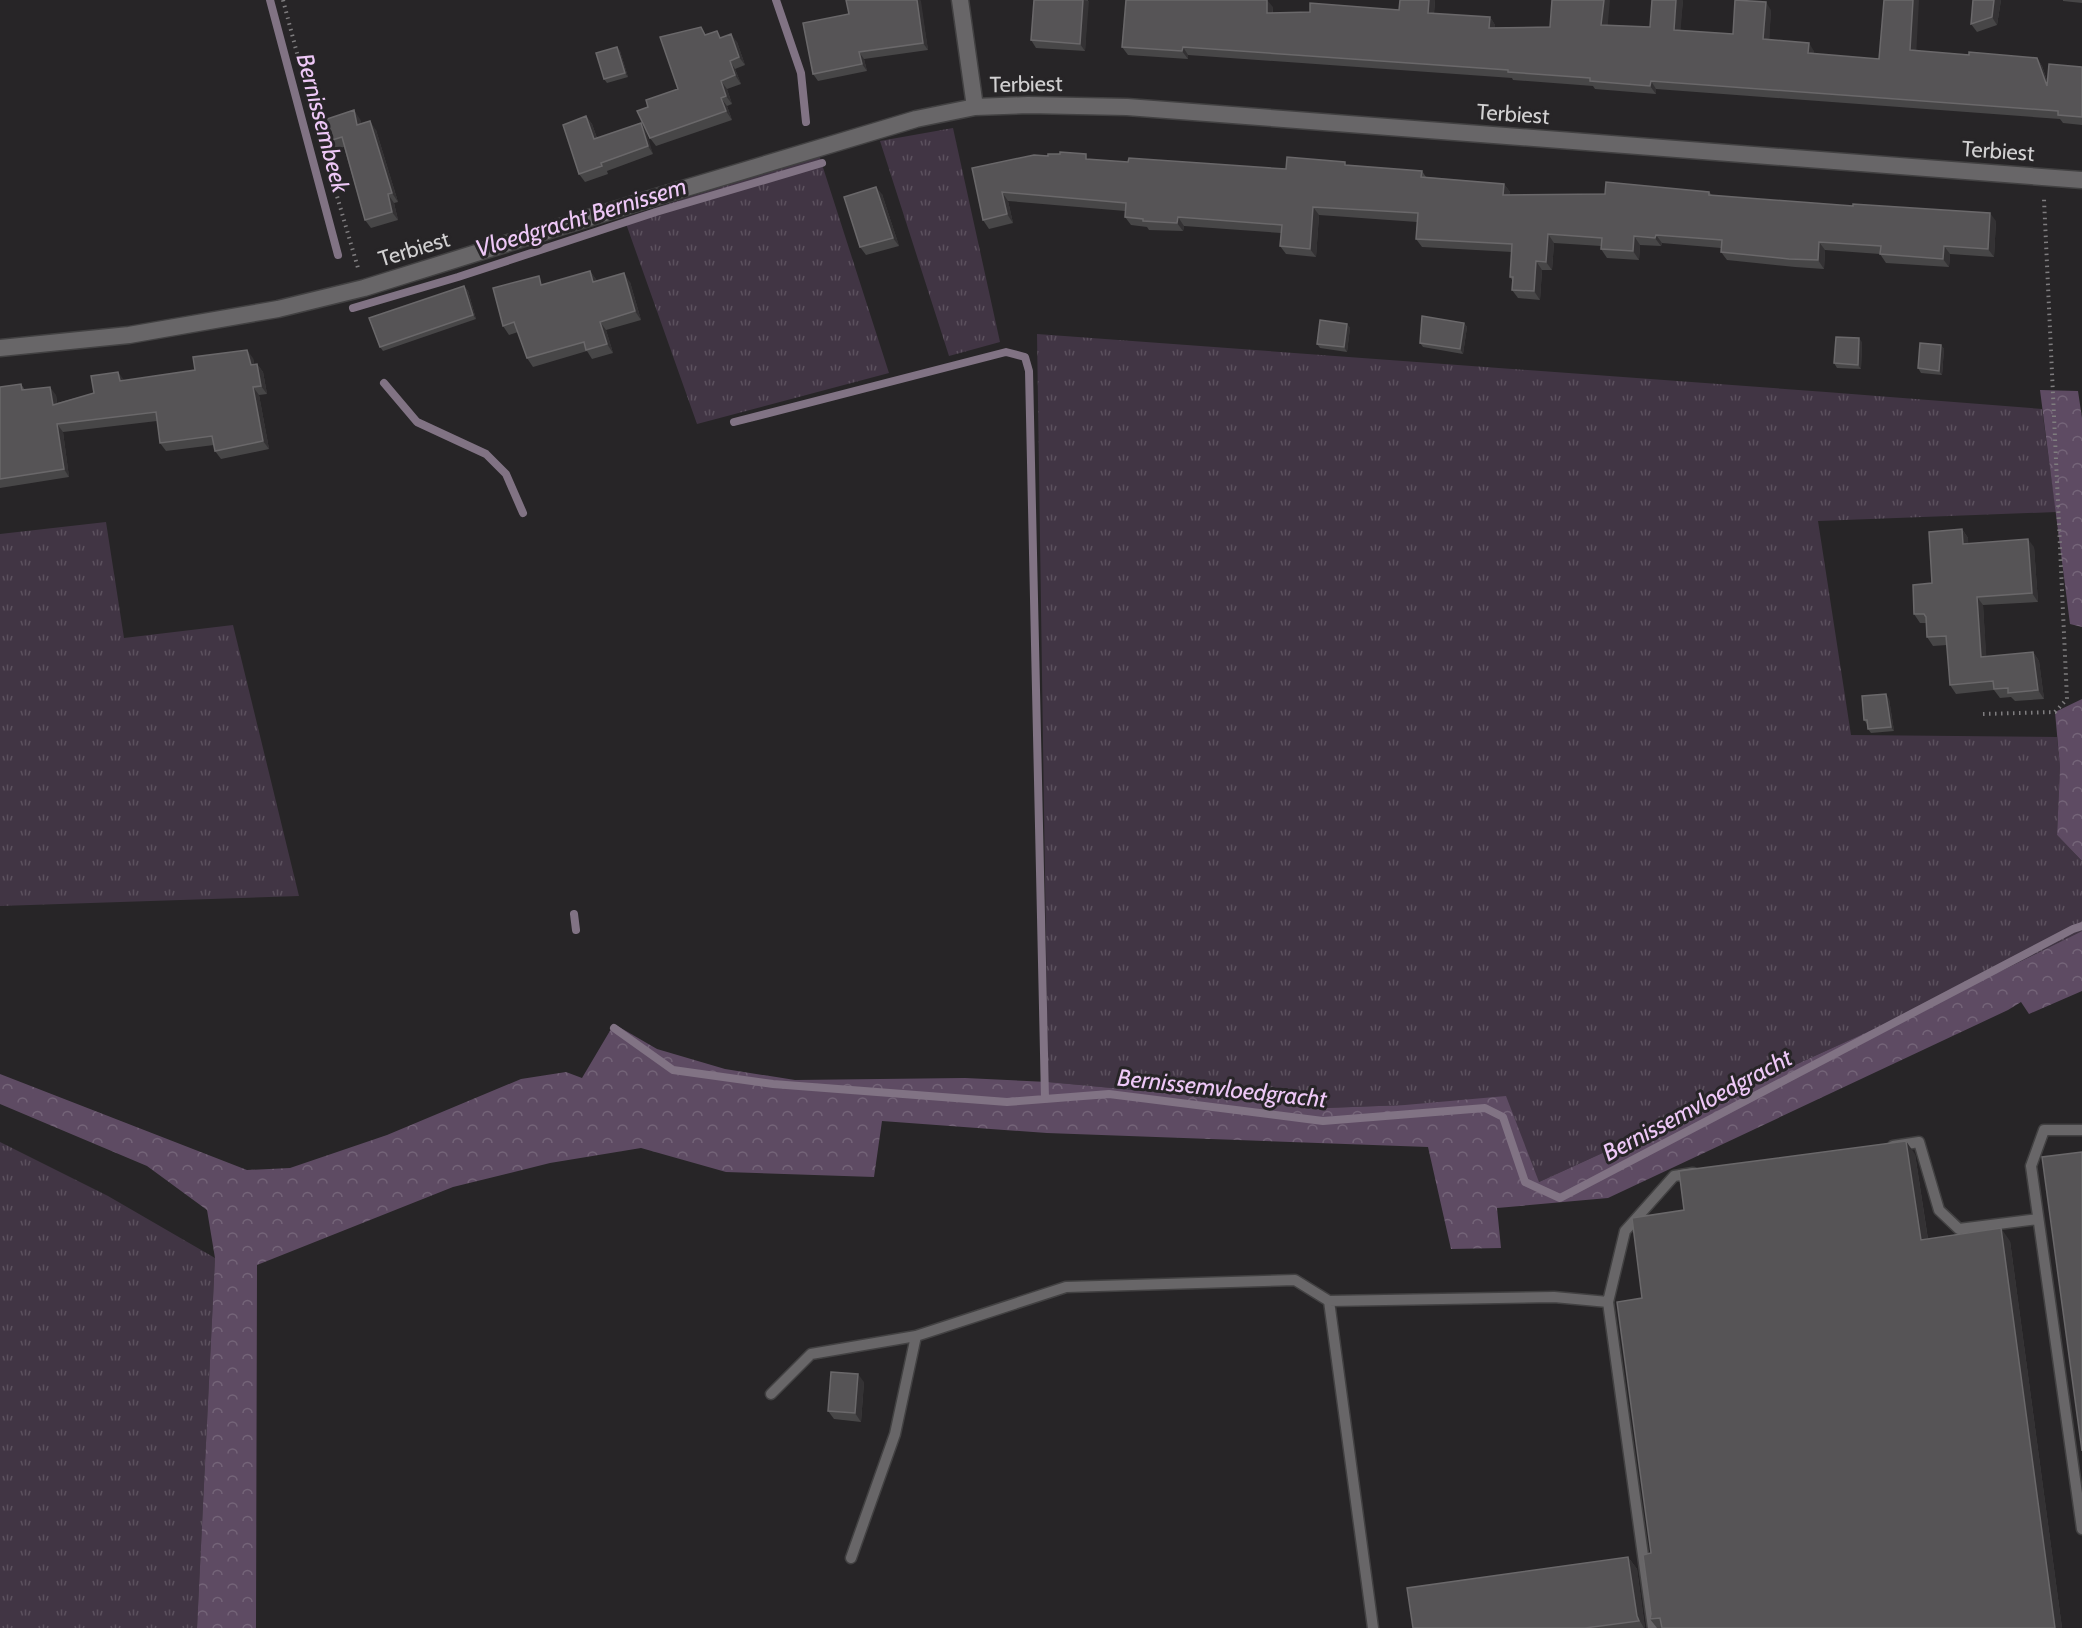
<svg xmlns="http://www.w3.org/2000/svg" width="2082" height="1628" font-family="Cabin,sans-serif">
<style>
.grass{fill:url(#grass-tufts)}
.forest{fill:url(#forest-crowns)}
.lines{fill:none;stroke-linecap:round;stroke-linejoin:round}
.stream{stroke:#817384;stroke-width:8}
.service-casing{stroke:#424142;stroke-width:13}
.minor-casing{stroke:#424142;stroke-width:19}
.path{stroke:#7f7d7f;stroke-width:4;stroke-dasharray:1.5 4.5;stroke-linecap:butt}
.service{stroke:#686668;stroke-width:10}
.minor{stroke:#686668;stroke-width:16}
.wall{fill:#474647}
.shaded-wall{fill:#343234}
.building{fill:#565456;stroke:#6a686a;stroke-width:1.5}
.labels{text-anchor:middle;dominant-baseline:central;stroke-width:6;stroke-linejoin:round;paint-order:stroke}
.street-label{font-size:22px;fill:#d2d1d2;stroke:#272527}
.water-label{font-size:24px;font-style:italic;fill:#eec8f7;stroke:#272527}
</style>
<defs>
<pattern id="grass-tufts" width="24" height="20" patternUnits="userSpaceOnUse" patternTransform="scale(1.5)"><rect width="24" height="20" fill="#413544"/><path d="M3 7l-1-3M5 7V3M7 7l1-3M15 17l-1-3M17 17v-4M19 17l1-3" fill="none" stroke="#5c515e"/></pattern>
<pattern id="forest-crowns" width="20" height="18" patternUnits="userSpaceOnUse" patternTransform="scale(1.5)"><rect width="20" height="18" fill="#5e4b63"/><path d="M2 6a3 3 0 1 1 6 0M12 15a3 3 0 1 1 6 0" fill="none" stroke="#746478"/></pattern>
</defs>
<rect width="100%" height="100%" fill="#272527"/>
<path class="grass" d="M953,128L1000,342L949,356L880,141Z
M819,155L889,373L697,424L624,218Z
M1037,334L1826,392L2042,409L2056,512L1818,521L1851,735L2057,737L2060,767L2057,835L2082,861V931L2003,970L1539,1182L1405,1105L1326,1108L1048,1082Z
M106,522L124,638L233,625L299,896L0,906V534Z
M0,1142L108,1196L215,1258L197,1628H0Z"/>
<path class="forest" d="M2040,390L2078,391L2082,418V627L2070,624Z
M2082,699V861L2057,835L2060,767L2055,712Z
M2082,931V991L2029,1014L2021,1002L2008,1010L1608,1198L1497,1208L1501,1248L1451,1249L1428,1147L1047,1133L882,1121L874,1177L726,1172L641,1148L550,1163L453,1187L257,1265L256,1628H197L215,1258L207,1210L147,1166L0,1104V1074L247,1170L290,1168L387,1135L521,1079L566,1072L582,1078L614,1024L657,1049L725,1069L795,1080L965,1078L1048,1082L1326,1108L1405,1105L1506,1096L1539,1182L2003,970Z"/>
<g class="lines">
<path class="stream" d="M270,0L338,255
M776,0L801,73L806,122
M353,308L458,277L656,212L822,163
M384,383L417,422L486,454L506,474L523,513
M734,422L1006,352L1025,357L1029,371L1045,1099
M574,914L576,930
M614,1028L673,1070L773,1084L1007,1102L1109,1094L1323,1121L1485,1108L1503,1117L1525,1182L1560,1198L2073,929L2082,926"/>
<defs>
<path id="service" d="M2082,1130H2044L2031,1166L2082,1529
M1893,1146L1919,1142L1939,1210L1959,1229L2038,1219
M1329,1301L1554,1297L1608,1302
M771,1394L811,1354L916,1336L1066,1287L1295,1280L1329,1301L1373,1628
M851,1558L895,1434L916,1336
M1653,1628L1608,1302L1625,1231L1674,1176L1693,1173"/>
<path id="minor" d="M960,0L975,107
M0,348L129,335L278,309L364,288L656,197L916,119L975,107L1028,105L1127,107L2082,180"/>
</defs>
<use href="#service" class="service-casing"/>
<use href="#minor" class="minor-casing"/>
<path class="path" d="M283,0L313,114L358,268
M1983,714L2055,712L2067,699L2044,199"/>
<use href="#service" class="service"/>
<use href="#minor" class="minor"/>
</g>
<path class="wall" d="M846,0H920L928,50L864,59L867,71L818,81L813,74L849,14Z
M1034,0H1088L1085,51L1036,48L1031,40Z
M1400,0H1435L1434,14L1490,17L1495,25V28L1608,25L1650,27L1652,0H1683L1680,30L1733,34L1771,10L1769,39L1814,51V54L1879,59L1916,51L1969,55L2037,58L2042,66L2047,80L2082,67V125L2063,123L2060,119L1656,89V94L1595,89L1593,86L1513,80L1512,78L1188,55V59L1128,55L1122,47L1273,7V13L1399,10Z
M1973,0H2001L1997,25L1977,32L1971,24Z
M2063,0H2082V3L2063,1Z
M701,27L705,34L722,38L737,42L745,65L735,69L741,84L727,89L732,104L727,106L732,120L656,146L650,138L648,107L678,89Z
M617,47L620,51L628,77L607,83L604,79Z
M586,116L592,124L597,138L641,123L653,154L607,171L608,174L585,182L579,174Z
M360,119L361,124L376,130L398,202L394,203L398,220L371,228L365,220L344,147L335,149L329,141Z
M1048,156L1128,162L1286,169L1348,165L1422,171L1426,177L1504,184L1510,192L1509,195L1709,192L1712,195L1996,221L1994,257L1950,254L1949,267L1886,263L1880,254L1825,250L1824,269L1795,267L1727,260L1721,252V248L1662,243L1661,246L1640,245L1639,260L1607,258L1601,249V246L1554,243L1552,270H1542L1540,300L1518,298L1512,290V280L1510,277L1512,252L1422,247L1416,239L1417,222L1319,215L1316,257L1286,254L1280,246L1281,233L1184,226L1183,231L1149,230L1147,227L1131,225L1125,217V211L1008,201L1013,223L989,229L983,220L972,168Z
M882,194L899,246L866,255L860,247Z
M590,271L597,281L630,282L641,320L606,330L613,353L592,359L587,351L533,367L527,358L518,332L509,335L503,326L545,284Z
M464,286L468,291L476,319L383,351L380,347Z
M1464,323L1467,327L1463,354L1423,347L1420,343Z
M1347,324L1350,328L1347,352L1320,348L1317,344Z
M1862,342L1861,369L1837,368L1834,363Z
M1941,345L1944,349L1942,375L1921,373L1918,368Z
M253,358L254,364H257L263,372L267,394L259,395L269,449L221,459L215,451L214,445L166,451L160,443L157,421L63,432L69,477L0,488V387L21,384L25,390L56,395L57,403L94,393Z
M1962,529L1968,538V543L2034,547L2038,602L1983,605L1986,657L2033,652L2039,661L2044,699L2015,701L2011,697L2000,698L1994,690L1956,694L1950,685L1947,645L1933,646L1927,637L1926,623H1920L1914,614Z
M1889,699L1894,731L1871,733L1868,729L1867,724L1864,720Z
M1915,1154L1928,1239L2010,1241L2062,1628H1657L1650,1619L1651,1614V1553L1642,1298L1684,1210Z
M864,1382L861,1422L834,1419L828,1411Z
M1628,1557L1637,1569L1645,1628H1413Z"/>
<path class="shaded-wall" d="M917,0H920L921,1L928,50L923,43Z
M1083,0L1089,1L1085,51L1080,44Z
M1267,0L1273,7L1272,21L1267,13Z
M1429,0H1435L1433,21L1428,13Z
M1604,0H1610L1607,33L1601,25Z
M1676,0H1683L1680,38L1674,30Z
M1913,0H1919L1916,58L1910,50Z
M1994,0H2001L1997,25L1992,17Z
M1766,2L1771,10L1769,47L1763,39Z
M1490,17L1495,25V36L1489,28Z
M731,34L737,42L745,65L739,57Z
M1809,43L1814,51V61L1808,53Z
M617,47L620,51L628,77L625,73Z
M1183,47L1188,55V59L1182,51Z
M859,52L864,59L867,71L862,64Z
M2037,58L2042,66L2052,94L2047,86Z
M730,61L735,69L741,84L735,75Z
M721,81L727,89L732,104L726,96Z
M1651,81L1656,89V94L1650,86Z
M721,98L727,106L732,120L726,111Z
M354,110L360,119L363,133L357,125Z
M586,116L592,124L600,147L594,139Z
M370,121L376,130L398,202L392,193Z
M641,123L646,131L653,154L648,146Z
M1504,184L1510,192L1509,203L1503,195Z
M876,187L882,194L899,246L893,238Z
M1002,192L1008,201L1013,223L1007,214Z
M388,194L394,203L398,220L392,212Z
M1313,207L1319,215L1316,257L1310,249Z
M1990,213L1996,221L1994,257L1988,249Z
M1178,217L1184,226L1183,231L1177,223Z
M1548,234L1554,243L1552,270L1546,262Z
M1656,235L1662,243L1661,246L1655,238Z
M1634,236L1640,245L1639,260L1633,251Z
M1819,242L1825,250L1824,269L1818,260Z
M1944,246L1950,254L1949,267L1943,259Z
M1536,261L1542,270L1540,300L1534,291Z
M590,271L596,279L599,291L593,282Z
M624,273L630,282L641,320L635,311Z
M464,286L468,291L476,319L473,315Z
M600,322L606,330L613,353L607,344Z
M1464,323L1467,327L1463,354L1460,349Z
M1347,324L1350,328L1347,352L1344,347Z
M1859,338L1862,342L1861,369L1858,365Z
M1941,345L1944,349L1942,375L1939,371Z
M247,350L253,358L256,373L251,365Z
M257,364L263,372L267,394L261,386Z
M118,372L124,380L120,381Z
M50,387L56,395L58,413L53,405Z
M253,387L259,395L269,449L263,441Z
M57,424L63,432L69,477L64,469Z
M1962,529L1968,538L1969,553L1963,544Z
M2028,539L2034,547L2038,602L2032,593Z
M1977,597L1983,605L1987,666L1981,657Z
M2033,652L2039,661L2044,699L2038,690Z
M1886,694L1889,699L1894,731L1891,727Z
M1906,1141L1915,1154L1930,1253L1921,1240Z
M2001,1228L2010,1241L2062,1628H2055Z
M858,1374L864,1382L861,1422L855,1413Z
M1628,1557L1637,1569L1645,1628H1644L1637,1616Z"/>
<path class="building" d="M846,0H917L923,43L859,52L862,64L813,74L803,23L849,14Z
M1034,0H1083L1080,44L1031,40Z
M1126,0H1267V13L1310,12V3L1399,10L1400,0H1429L1428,13L1490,17L1489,28L1550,27L1552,0H1604L1601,25L1650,27L1652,0H1676L1674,30L1733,34L1735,0L1766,2L1763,39L1809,43L1808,53L1879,59L1884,0H1913L1910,50L1969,55V52L2037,58L2047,86L2049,64L2082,67V117L2058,115V111L1651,81L1650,86L1590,81V78L1508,72V70L1183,47L1182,51L1122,47Z
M1973,0H1994L1992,17L1971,24Z
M701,27L705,35L717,31L720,38L731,34L739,57L730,61L735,75L721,81L726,96L721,98L726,111L650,138L637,111L648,107L646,100L678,89L660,37Z
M617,47L625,73L604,79L596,53Z
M354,110L357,125L370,121L392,193L388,194L392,212L365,220L342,137L329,141L324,120Z
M586,116L594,139L641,123L648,146L601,163L602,166L579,174L563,125Z
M1060,152L1086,154V159L1128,162L1129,158L1286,169L1287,157L1345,162V165L1422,171L1421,177L1504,184L1503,195L1605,194L1606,182L1709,192V195L1853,206V204L1990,213L1988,249L1944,246L1943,259L1880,254L1881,246L1819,242L1818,260L1789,259L1721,252L1722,240L1656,235L1655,238L1634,236L1633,251L1601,249L1602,238L1548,234L1546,262L1536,261L1534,291L1512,290L1513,277H1510L1512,244L1416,239L1418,213L1313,207L1310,249L1280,246L1282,225L1178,217L1177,223L1143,221V219L1125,217L1126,203L1002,192L1007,214L983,220L972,168L1034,155L1048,156V154H1060Z
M876,187L893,238L860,247L844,197Z
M590,271L593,282L624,273L635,311L600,322L607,344L586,350L584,342L527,358L514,322L503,326L493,288L539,276L541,285Z
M464,286L473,315L380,347L369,318Z
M1422,316L1464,323L1460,349L1420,343Z
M1320,320L1347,324L1344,347L1317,344Z
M1836,337L1859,338L1858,365L1834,363Z
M1920,343L1941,345L1939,371L1918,368Z
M247,350L251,365L257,364L261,386L253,387L263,441L215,451L212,436L160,443L156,412L57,424L64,469L0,479V387L21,384L22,390L50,387L53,405L94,393L91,376L118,372L120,381L195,370L193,357Z
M1962,529L1963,544L2028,539L2032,593L1977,597L1981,657L2033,652L2038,690L2008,693V688L1994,689L1993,681L1950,685L1946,636L1927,637L1926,617L1924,614H1914L1913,585L1932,583L1929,532Z
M1886,694L1891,727L1868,729L1867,720H1864L1862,696Z
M1906,1141L1921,1240L2001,1228L2055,1628H1662L1660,1618L1650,1619L1651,1614L1643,1555L1651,1553L1617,1302L1642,1298L1632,1218L1684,1210L1679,1171Z
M2082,1152V1451L2042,1157Z
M831,1372L858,1374L855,1413L828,1411Z
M1628,1557L1637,1616L1639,1621L1585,1628H1413L1407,1588Z"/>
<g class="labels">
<g class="street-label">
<text transform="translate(1026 84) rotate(-1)">Terbiest</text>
<text transform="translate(1513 114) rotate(4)">Terbiest</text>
<text transform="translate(1998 151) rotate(4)">Terbiest</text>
<text transform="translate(414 249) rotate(-17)">Terbiest</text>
</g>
<g class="water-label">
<text transform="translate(323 123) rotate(75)">Bernissembeek</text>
<text transform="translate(581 217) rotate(-17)">Vloedgracht Bernissem</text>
<text transform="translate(1222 1088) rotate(6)">Bernissemvloedgracht</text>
<text transform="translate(1697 1105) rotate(-28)">Bernissemvloedgracht</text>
</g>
</g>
</svg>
